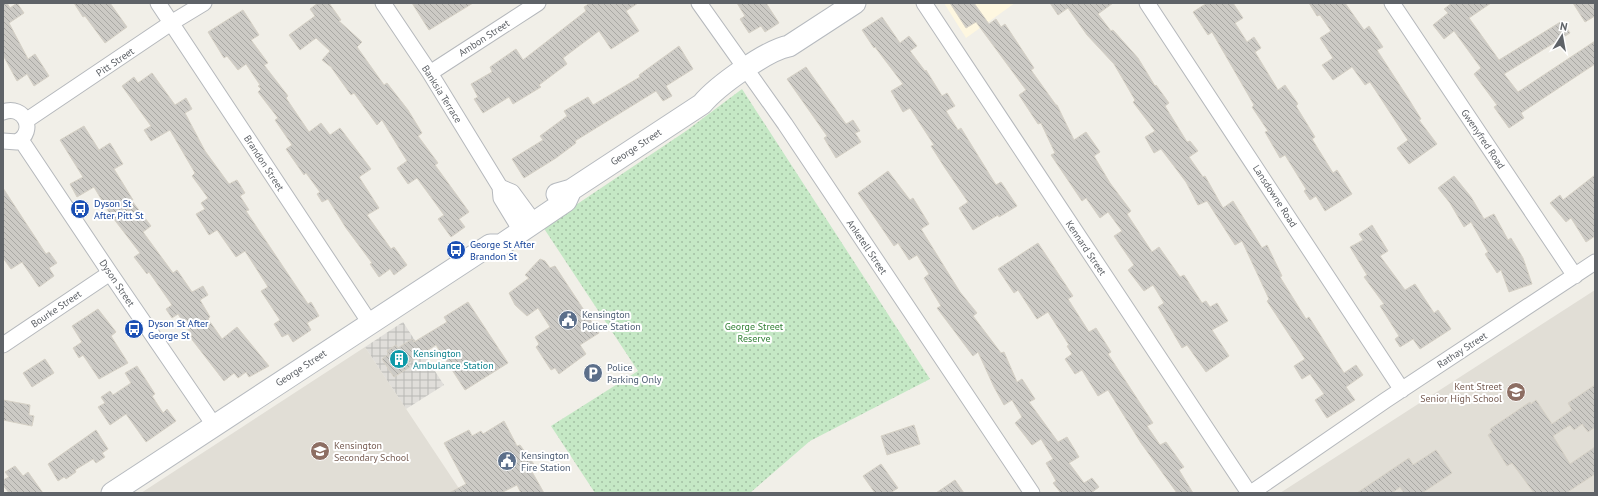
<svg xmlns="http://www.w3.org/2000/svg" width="1598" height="496" font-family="'PT Sans',sans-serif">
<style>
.commercial{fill:#fef7e0}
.industrial{fill:url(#industrial-grid)}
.education{fill:#e1ded6}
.grass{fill:url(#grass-dots)}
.building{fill:url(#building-back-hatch);stroke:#d6d1c6}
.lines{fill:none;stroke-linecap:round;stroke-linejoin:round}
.minor-casing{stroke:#b5b8bc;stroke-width:17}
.secondary-casing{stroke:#b6babf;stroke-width:23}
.minor{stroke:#fff;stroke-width:15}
.secondary{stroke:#fff;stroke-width:21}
.labels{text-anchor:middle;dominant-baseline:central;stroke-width:4;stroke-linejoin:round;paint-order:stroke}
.street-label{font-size:10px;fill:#5f6368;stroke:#fff}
.transit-label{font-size:10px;fill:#164399;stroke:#fff;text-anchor:start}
.service-label{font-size:10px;fill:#4e5e75;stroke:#fff;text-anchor:start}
.park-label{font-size:10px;fill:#348238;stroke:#fff}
.culture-label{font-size:10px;fill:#0d838f;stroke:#fff;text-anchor:start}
.education-label{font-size:10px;fill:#785e54;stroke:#fff;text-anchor:end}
</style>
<defs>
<pattern id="industrial-grid" width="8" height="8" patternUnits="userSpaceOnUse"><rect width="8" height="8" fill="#e0deda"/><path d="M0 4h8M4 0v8" fill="none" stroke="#b9b8b5"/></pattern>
<pattern id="grass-dots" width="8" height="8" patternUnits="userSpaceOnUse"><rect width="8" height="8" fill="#c5e8c5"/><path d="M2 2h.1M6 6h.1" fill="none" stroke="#a3c0a4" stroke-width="1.8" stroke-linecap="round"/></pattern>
<pattern id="building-back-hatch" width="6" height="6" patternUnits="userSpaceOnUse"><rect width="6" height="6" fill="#cccac5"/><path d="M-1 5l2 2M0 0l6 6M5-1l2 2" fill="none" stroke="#a9a8a4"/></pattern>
</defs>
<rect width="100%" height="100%" fill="#f1efe8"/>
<path class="commercial" d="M944,3H1015L966,38Z"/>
<path class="industrial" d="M403,322L444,385L406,409L365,347Z"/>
<path class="education" d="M1595,290V493H1280Z
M365,347L462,493H141Z"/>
<path class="grass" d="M742,89L930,379L810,441L750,493H595L551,426L638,371L543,227L686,131Z"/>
<path class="building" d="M3,3H7L10,8L17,3L24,13L9,23L28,59L35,54L49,76L34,86L27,74L17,81L3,55Z
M74,3H110L127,27L105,43L85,16L83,17Z
M318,3H329L341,20L339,21L362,42L357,47L384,85L387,83L408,110L422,133L418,136L438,163L435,165L469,212L459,219L465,227L451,237L438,219L444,215L417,178L408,184L397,168L407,161L382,120L377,125L354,93L351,95L331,67L322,60L330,51L316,38L300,50L289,35L315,16L310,9Z
M412,3H473L429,30Z
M590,3H638L626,11L639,31L611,49L599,31L563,58L567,64L539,85L541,87L513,104L509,97L483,113L474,99L478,97L471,84L492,72L490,67L516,49L523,60L586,11L584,7Z
M737,3H766L779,23L765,32L761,26L749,33L740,19L745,16Z
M950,3H974L989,24L996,19L1001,27L1005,24L1034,68L1031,70L1056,105H1057L1074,140L1086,132L1100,152L1094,156L1110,183L1131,211L1127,214L1152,252L1159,247L1180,277L1184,275L1202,303L1206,301L1210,307L1217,303L1228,321L1212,330L1229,356L1206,372L1187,345L1182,348L1158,307L1164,303L1153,285L1144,291L1128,270L1134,265L1114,236L1122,231L1108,212L1100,218L1086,198L1082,201L1051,155L1055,153L1041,123L1038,124L1019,95L1026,90L976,22L966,28Z
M1050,3H1113L1098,14L1111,31L1113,30L1138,58L1155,86L1156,85L1169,103L1165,106L1187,142L1190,141L1198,151L1189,157L1203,177L1205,176L1223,208L1233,201L1262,248L1267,245L1282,276L1280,277L1306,319L1309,317L1344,373L1356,365L1363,375L1346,387L1355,400L1327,418L1315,400L1324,394L1310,374L1302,379L1294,366L1305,359L1267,301L1269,299L1242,241L1235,245L1207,201L1198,205L1186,182L1161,149L1154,153L1145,137L1155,131L1133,102L1135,100L1114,64L1087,35L1068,8L1058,15Z
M1207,3H1233L1243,18L1235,23L1247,42L1254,37L1261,48L1255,52L1278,90L1285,85L1298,104L1296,106L1315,137L1312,139L1333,173L1337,170L1352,194L1325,211L1316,196L1310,200L1304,191L1306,189L1285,155L1280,158L1265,132L1268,131L1252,107L1254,105L1212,32L1208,35L1193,12Z
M1309,3H1345L1364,30L1369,26L1383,47L1377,50L1408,98L1421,119L1419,120L1437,144L1409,164L1397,148L1408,140L1370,82L1365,85L1352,67L1333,80L1322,65L1333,58L1320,38L1331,31L1320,15L1317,16Z
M1452,3H1491L1469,18L1499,60L1562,21L1570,33L1504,74L1518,92L1595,41V64L1521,113L1524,118L1509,128L1494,107L1497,105L1474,74L1481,68L1454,31L1444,39L1433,25L1448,13L1444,9Z
M1573,3H1595V16L1585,22Z
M243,10L259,35L251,40L268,63L264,65L288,96L286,98L309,132L321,123L330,135L340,128L371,169L359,177L379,208L367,215L391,249L394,247L407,265L394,275L390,269L379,277L370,264L372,263L346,228L328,199L322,202L317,194L320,192L306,173L304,175L286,149L292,145L275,120L278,118L258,92L261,89L258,86L260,85L246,64L238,70L227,56L224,58L208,32Z
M882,17L900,43L909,36L917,46L910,51L925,71L926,70L942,96L947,93L955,106L946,111L958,130L961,128L996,185L1001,182L1017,206L999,217L998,215L973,230L959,208L968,202L945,168L931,146L934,145L910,108L903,112L891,91L903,84L875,47L874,48L862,30Z
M679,46L693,69L666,86L672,96L663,101L656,91L575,141L576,143L556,158L524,178L512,159L543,140L540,136L567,116L564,111L588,97L593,105L640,77L639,75Z
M806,67L846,124L853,120L860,131L855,133L861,142L836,158L824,138L827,136L787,79Z
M152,73L175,105L186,98L192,109L185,113L205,151L229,184L237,180L245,193L240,196L249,210L246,211L308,304L311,302L319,316L307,323L311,330L293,342L288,334L282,337L274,324L280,320L261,291L268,287L245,251L236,257L217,230L209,235L196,214L205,209L201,203L208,198L192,176L195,173L170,130L151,141L144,130L151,126L122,86L134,77L138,83Z
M84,126L99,150L110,143L123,164L114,169L133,200L132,201L151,226L143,232L173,273L177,270L192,292L203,286L208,295L200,300L210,317L208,319L222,339L237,327L269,366L249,377L246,372L238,378L234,373L224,381L190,337L192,336L178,314L172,318L166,309L172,305L149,272L147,274L134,257L140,253L110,214L94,187L77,197L70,184L83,177L60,140Z
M888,171L910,200L913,198L929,224L921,229L960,292L977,313L973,316L1001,353L1004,352L1017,382L1022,379L1035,399L1029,402L1058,442L1067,437L1079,457L1069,463L1084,483L1092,478L1099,487L1091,493H1061L1053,483L1056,481L1046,463L1053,459L1041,439L1032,445L1015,423L1022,417L1012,400L1004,405L994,387L978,352L973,356L937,308L941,306L924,278L929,274L917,255L909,260L898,243L894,246L858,193Z
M1595,175V236L1586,242L1571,218L1566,222L1550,203L1560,195L1563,200Z
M1454,176L1471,197L1484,219L1494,214L1508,240L1511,238L1523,258L1532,284L1509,292L1501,270L1497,273L1485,254L1488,252L1471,222L1464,227L1450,203L1438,188Z
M3,188L46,254L49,252L57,263L49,268L54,276L39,287L22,262L11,269L3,258Z
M1372,225L1388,251L1380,256L1405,290L1415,284L1434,313L1438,310L1451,329L1420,349L1413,339L1400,347L1395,339L1399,336L1380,306L1384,304L1364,277L1367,275L1350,247L1363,240L1359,234Z
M1038,243L1073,296L1068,299L1089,332L1096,328L1111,352L1108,354L1153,423L1147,426L1160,445L1166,442L1184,467L1179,470L1193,493H1177L1141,443L1108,390L1098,396L1082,370L1075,374L1065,359L1072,354L1067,346L1069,345L1048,312L1037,319L1018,290L1014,293L998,269Z
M540,259L545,261L550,268L555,266L599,333L580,345L586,354L559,374L555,368L551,370L536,347L539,344L535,337L550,327L538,308L527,316L515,305L509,293L529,278L525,275Z
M468,302L508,363L465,390L436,345L408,363L410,367L394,377L382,359L389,354L387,351L396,345L398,348L412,339L414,342L447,322L444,317Z
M98,309L116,332L111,336L128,363L99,379L83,355L79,358L73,348L82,342L72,326Z
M45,359L54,373L32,387L23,373Z
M137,366L155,394L152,396L163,413L167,409L176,421L146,442L126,414L110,425L98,407L105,403L101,397L110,391L113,395L131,383L125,373Z
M1595,385V427L1588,432L1582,424L1574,430L1570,425L1553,436L1570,464L1595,447V474L1566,493H1534L1512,463L1507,466L1488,435L1492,432L1490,429L1530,402L1531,404L1536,400L1552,424L1572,410L1568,403Z
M3,400L30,405L29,415L34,416L32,426L3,420Z
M504,421L517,446L520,445L536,467L531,470L544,493H521L517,485L501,493H449L466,484L444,443L469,430L472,436L481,431L483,434Z
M914,425L920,444L887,455L881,436Z
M96,430L108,449L102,453L105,457L96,463L93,459L75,470L76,472L66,479L64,477L58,481L48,464Z
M1436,450L1452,473L1422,493H1404L1400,487L1392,493H1357L1409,458L1413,465Z
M881,464L898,488L890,493H875L863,476Z
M15,466L23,476L28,472L43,493H9L3,485V480L9,477L5,472Z
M955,480L964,493H936Z"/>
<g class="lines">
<defs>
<path id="minor" d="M158,3L370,323
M383,3L430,73L500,187L501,198L521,231
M699,3L785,124L1032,493
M924,3L1249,493
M1147,3L1402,390
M1392,3L1575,276
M430,73L538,3
M3,112C24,104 37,131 17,142L3,141
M27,120L171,23L204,3
M21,140L110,273L214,425
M500,187L512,192L534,222
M3,345L110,273
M1251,493L1386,400L1595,262"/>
<path id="secondary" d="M557,194L571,190L702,104C717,86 767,50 789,46L855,3
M112,493L490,245H501L566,201L571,190"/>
</defs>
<use href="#minor" class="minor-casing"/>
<use href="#secondary" class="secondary-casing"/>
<use href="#minor" class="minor"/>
<use href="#secondary" class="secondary"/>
</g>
<defs>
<symbol id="bus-disc" viewBox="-11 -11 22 22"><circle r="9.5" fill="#1a4fb4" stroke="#fff"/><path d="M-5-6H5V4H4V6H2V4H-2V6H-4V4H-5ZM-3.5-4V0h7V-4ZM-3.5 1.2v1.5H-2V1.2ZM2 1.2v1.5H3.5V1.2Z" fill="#fff"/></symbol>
<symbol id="civic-disc" viewBox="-11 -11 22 22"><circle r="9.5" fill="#5c6f8a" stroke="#fff"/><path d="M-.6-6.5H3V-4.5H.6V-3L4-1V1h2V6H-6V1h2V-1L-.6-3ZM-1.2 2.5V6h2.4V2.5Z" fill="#fff"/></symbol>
<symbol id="building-disc" viewBox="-11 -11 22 22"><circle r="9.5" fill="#0f9aa8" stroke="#fff"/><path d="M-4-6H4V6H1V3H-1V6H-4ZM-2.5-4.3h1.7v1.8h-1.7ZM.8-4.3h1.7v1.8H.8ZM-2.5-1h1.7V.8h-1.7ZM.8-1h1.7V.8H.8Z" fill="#fff"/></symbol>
<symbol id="parking-disc" viewBox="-11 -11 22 22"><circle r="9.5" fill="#5c6f8a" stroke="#fff"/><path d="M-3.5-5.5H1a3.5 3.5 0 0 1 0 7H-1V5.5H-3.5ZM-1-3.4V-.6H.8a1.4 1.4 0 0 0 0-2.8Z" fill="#fff"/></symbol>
<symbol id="school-disc" viewBox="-11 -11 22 22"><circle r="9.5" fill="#8d6e63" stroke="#fff"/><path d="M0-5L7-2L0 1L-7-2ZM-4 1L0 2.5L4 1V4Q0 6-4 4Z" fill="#fff"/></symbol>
</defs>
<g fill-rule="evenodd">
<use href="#bus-disc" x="69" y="198" width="22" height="22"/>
<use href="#bus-disc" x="445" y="239" width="22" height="22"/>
<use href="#civic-disc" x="557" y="309" width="22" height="22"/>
<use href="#bus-disc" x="123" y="318" width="22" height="22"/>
<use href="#building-disc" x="388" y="348" width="22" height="22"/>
<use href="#parking-disc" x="582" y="362" width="22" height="22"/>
<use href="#school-disc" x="1505" y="381" width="22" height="22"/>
<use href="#school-disc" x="309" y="440" width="22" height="22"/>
<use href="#civic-disc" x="496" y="450" width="22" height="22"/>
</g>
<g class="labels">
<g class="street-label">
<text transform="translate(484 38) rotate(-33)">Ambon Street</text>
<text transform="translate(115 62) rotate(-34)">Pitt Street</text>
<text transform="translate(442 94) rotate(58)">Banksia Terrace</text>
<text transform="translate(1483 139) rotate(56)">Gwenyfred Road</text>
<text transform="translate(636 147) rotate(-33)">George Street</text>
<text transform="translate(264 163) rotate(57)">Brandon Street</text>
<text transform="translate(1275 196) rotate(57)">Lansdowne Road</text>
<text transform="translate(867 247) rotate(56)">Anketell Street</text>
<text transform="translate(1086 248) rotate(56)">Kennard Street</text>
<text transform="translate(117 283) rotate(56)">Dyson Street</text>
<text transform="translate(56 309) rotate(-34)">Bourke Street</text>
<text transform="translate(1462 350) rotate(-33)">Rathay Street</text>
<text transform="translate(301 368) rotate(-33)">George Street</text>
</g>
<g class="transit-label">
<text x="94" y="203">Dyson St<tspan x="94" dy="12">After Pitt St</tspan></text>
<text x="470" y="244">George St After<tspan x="470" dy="12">Brandon St</tspan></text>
<text x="148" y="323">Dyson St After<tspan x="148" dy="12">George St</tspan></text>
</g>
<g class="service-label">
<text x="582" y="314">Kensington<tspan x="582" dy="12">Police Station</tspan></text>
<text x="607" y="367">Police<tspan x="607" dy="12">Parking Only</tspan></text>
<text x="521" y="455">Kensington<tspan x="521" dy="12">Fire Station</tspan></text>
</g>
<g class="park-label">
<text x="754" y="326">George Street<tspan x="754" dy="12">Reserve</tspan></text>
</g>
<g class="culture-label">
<text x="413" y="353">Kensington<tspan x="413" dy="12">Ambulance Station</tspan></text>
</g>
<g class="education-label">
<text x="1502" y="386">Kent Street<tspan x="1502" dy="12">Senior High School</tspan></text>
<text x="334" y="445" text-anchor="start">Kensington<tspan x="334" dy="12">Secondary School</tspan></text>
</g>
</g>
<rect width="1598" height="496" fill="none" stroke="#5f6368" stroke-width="8"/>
<g transform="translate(1562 36) rotate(11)" stroke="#ffffff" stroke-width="3" paint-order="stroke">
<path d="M0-3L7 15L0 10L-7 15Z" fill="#5f6368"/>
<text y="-6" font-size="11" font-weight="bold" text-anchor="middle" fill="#5f6368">N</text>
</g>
</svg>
